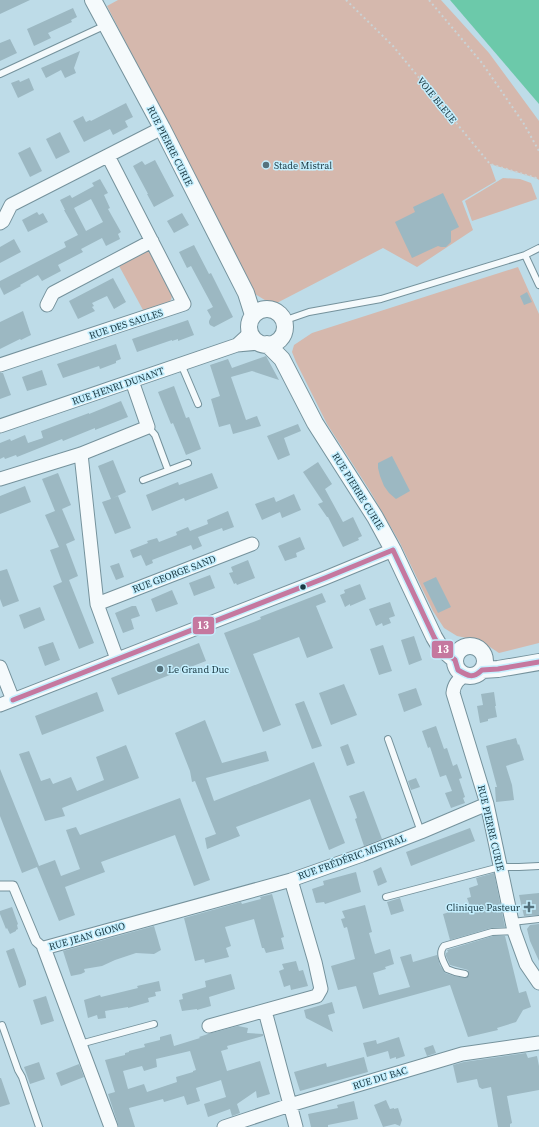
<svg xmlns="http://www.w3.org/2000/svg" width="539" height="1127" font-family="'Source Serif 4',serif">
<style>
.green{fill:#d5b8ad}
.water{fill:#6cc9aa}
.building{fill:#9cb8c2;fill-rule:evenodd}
.lines{fill:none;stroke-linecap:round;stroke-linejoin:round}
.service-casing{stroke:#75929c;stroke-width:8}
.pedestrian-casing{stroke:#75929c;stroke-width:11}
.minor-casing{stroke:#75929c;stroke-width:15}
.tertiary-casing{stroke:#75929c;stroke-width:18}
.path{stroke:#c9d3d6;stroke-width:2;stroke-dasharray:2 3;stroke-linecap:butt}
.service{stroke:#f5fafc;stroke-width:6}
.pedestrian{stroke:#f5fafc;stroke-width:9}
.minor{stroke:#f5fafc;stroke-width:13}
.tertiary{stroke:#f5fafc;stroke-width:16}
.bus-1-casing{stroke:#c5effe;stroke-width:8}
.bus-1{stroke:#c5789f;stroke-width:5}
.poi-dot{fill:#54727d;stroke:#c5effe;stroke-width:1.5}
.bus-dot{fill:#1b3943;stroke:#c5effe;stroke-width:1.5}
.labels{text-anchor:middle;dominant-baseline:central;stroke-width:3;stroke-linejoin:round;paint-order:stroke}
.street-label{font-size:10px;fill:#1b3943;stroke:#c5effe}
.poi-label{font-size:10px;fill:#1b3943;stroke:#c5effe;text-anchor:start}
.line-badge{stroke:#c5effe;stroke-width:1.5}
.badge-label{font-size:11px;text-anchor:middle;font-weight:bold;fill:#fff}
</style>
<rect width="100%" height="100%" fill="#bedce8"/>
<path class="green" d="M118,0H441L489,53L539,121V180L536,178L490,164L496,181L462,201L473,230L417,267L383,248L273,305L255,294L107,6Z
M503,178L520,179L531,183L537,199L472,221L465,201Z
M144,251L148,252L150,253L172,296L171,300L168,303L143,310L118,264Z
M518,267L539,314V643L499,653L481,641L457,636L444,628L433,611L400,543L370,491L327,424L296,362L292,352L294,345L312,333Z"/>
<path class="water" d="M450,0H539V104Z"/>
<path class="building" d="M0,0H30L0,14Z
M73,8L77,17L71,20L72,22L48,33L51,38L34,46L27,29Z
M10,39L17,53L0,61V43Z
M80,51L74,68L76,73L65,78L61,70L46,78L41,68Z
M29,78L34,90L18,98L11,83L19,80L20,82Z
M126,103L133,117L125,121L128,127L113,135L110,129L84,142L73,121L83,116L86,122L90,120L91,121Z
M60,132L70,152L56,159L46,139Z
M30,147L42,171L30,177L18,153Z
M155,160L174,196L154,207L147,194H148L133,166L142,161L145,165Z
M100,179L108,193L104,195L110,208L108,209L121,232L118,234L120,239L106,246L102,238L81,249L83,252L58,265L61,271L42,281L38,275L20,285L21,286L4,295L0,287V281L66,247L64,242L78,235L64,210H65L60,200L70,195L72,198L94,186L92,183ZM91,199L103,222L86,231L74,208Z
M443,193L459,227L451,231V242L446,247H441L438,246L412,258L395,222L415,212L413,207Z
M37,212L39,215L43,213L48,222L28,232L22,220Z
M182,213L189,225L174,233L167,221Z
M14,239L21,252L0,263V247Z
M194,245L209,274L211,273L233,317L214,327L210,325L209,323V321L211,317L207,310L213,307L191,266L187,268L179,252Z
M113,278L126,302L114,309L107,296L92,303L94,306L92,307L95,311L78,319L69,301Z
M527,292L532,302L524,305L520,296Z
M23,311L31,335L21,340L20,339L0,349V322Z
M188,320L194,335L178,341V339L172,341V340L137,352L132,339Z
M116,344L121,359L116,361V363L100,369L99,366L63,378L57,364Z
M266,356L279,380L252,371L231,377L246,420L257,416L261,426L233,434L230,424L219,427L211,399L220,396L210,365L228,359L232,368Z
M42,370L47,385L27,391L22,377Z
M0,373H3L11,395L0,399Z
M174,386L186,418L189,417L201,449L186,455L173,423L171,424L158,392Z
M121,401L128,417L95,430V428L63,441L62,439L17,457L16,455L5,459L4,457L0,459V443L10,439L11,441L25,435L28,443L43,438L41,431L89,413V414Z
M298,424L301,431L284,438L290,455L278,460L267,436Z
M392,456L410,491L396,499L389,493L384,486L380,476L378,468V463Z
M113,460L126,492L113,498L118,496L131,528L115,534L102,502L111,499L98,466Z
M318,462L332,484L325,489L343,522L353,517L362,536L358,538L359,540L343,547L328,517H327L318,504L323,502L303,472Z
M58,473L71,505L62,509L75,540L66,544L78,576L69,580L94,643L79,649L53,586L62,582L50,550L59,547L45,515L55,511L42,479Z
M212,473L218,488L185,501L184,498L152,511L146,495L178,482L179,485Z
M25,486L31,502L0,514V496Z
M294,494L301,510L282,518L280,512L262,520L255,504L274,497L276,502Z
M228,511L234,527L223,531L222,528L198,537L202,546L193,550L191,545L152,560L153,563L146,566L141,555L133,558L130,550L148,543L147,541L157,538L159,542L177,535L176,532L188,527L190,531L208,524L207,520Z
M300,537L305,549L296,553L297,557L285,561L278,546Z
M248,560L255,578L237,585L236,583L234,584L229,573L233,572L231,567Z
M119,563L124,577L116,580L110,566Z
M7,569L19,601L3,607L0,599V571Z
M210,575L215,588L194,596L189,583Z
M436,577L451,607L438,613L423,583Z
M360,584L366,599L350,606V604L345,607L340,595L345,593L344,590Z
M172,590L178,604L156,612L151,599Z
M322,593L326,602L316,606L333,648L307,658L299,637L253,654L281,725L263,732L224,633L261,619L260,617Z
M390,602L395,616L389,618L391,623L383,626L382,623L376,626L369,609Z
M132,606H136L140,616L131,619L134,629L123,633L115,613Z
M40,607L45,620L24,629L19,615Z
M414,636L422,660L409,665L401,640Z
M53,642L60,660L45,666L38,647Z
M199,643L206,661L118,695L111,678Z
M383,645L392,671L379,675L370,649Z
M344,684L357,715L331,725L319,693Z
M416,688L422,705L404,712L398,694Z
M97,692L104,711L42,735L35,716Z
M494,692L496,706H495L497,717L488,719V721L480,723L477,706L483,705L481,694Z
M304,701L322,746L312,749L295,704Z
M205,720L222,763L266,751L269,761L206,778L214,801L314,762L345,843L329,850L310,799L236,827L240,836L207,849L205,838L216,834L195,781L192,782L190,771L175,733Z
M436,726L444,749L447,748L453,766L457,764L462,778L459,779L465,797L463,798L465,803L451,808L445,793L452,791L446,775L440,777L430,747L428,748L422,731Z
M516,738L518,745L519,744L524,760L506,766L512,785L514,800L496,802L495,787H497L486,746Z
M348,744L355,763L347,766L340,747Z
M126,745L139,778L62,808L65,816L45,821L19,754L29,751L41,781L50,778L53,784L71,777L77,791L104,780L96,757Z
M0,769L39,866L55,860L61,876L80,869L66,830L76,827L80,835L180,798L210,880L194,886L175,835L101,862L105,872L65,887L75,915L59,921L37,867L22,873L0,816Z
M416,778L420,787L411,790L408,781Z
M364,791L382,839L364,846L355,819L357,818L356,814L349,796Z
M470,828L475,841L411,866L406,852Z
M381,867L387,882L378,886L373,871Z
M356,872L361,892L325,904L324,902L316,903L312,889L324,885L323,881Z
M494,873L505,927L491,928L450,940L443,914L470,906L467,898L471,897L469,888L478,885L476,878Z
M539,893V915L524,916L519,895Z
M272,894L284,937L281,938L284,949L266,953L264,948H262L254,919L225,927L231,946L226,948L229,957L205,963L204,959L195,961L184,918L241,902L242,904L261,899L260,897Z
M400,898L404,911L391,915L387,902Z
M365,905L372,932L369,933L375,954L390,949L394,964L385,967L386,969L373,973L379,995L410,987L400,957L411,954L413,962L437,955L440,965L445,973L454,976L466,978L469,975L468,970L450,965L446,956V953L448,952L447,950L493,936H505L519,993L526,991L531,1007L523,1010L516,1022L497,1028L498,1030L468,1037L450,985L363,1009L356,986L338,990L331,966L355,959L347,927L344,928L341,919L345,918L342,911Z
M12,907L18,924L17,925L18,929L16,930V931L10,934L7,928L6,929L0,914V911Z
M539,924V961L530,941L527,929L530,925Z
M154,926L161,950L154,954L136,953L115,960L102,966L84,969L85,972L81,974L71,976L63,951Z
M14,948L26,981V985L19,988L6,951Z
M296,961L299,971L303,970L308,986L291,990L290,985L284,987L279,971L284,969L282,964Z
M231,974L235,989L209,997L211,1006L197,1010V1009L182,1011L179,1000L183,999L182,994L206,987L205,981Z
M159,981L161,991L155,992L156,996L148,998L149,1002L128,1008V1007L105,1011L106,1018L98,1019L97,1015L88,1018L84,1000L100,995L101,997L138,988L137,986Z
M46,996L54,1021L41,1025L33,1000Z
M332,1002L335,1013L328,1015L333,1032L306,1018L304,1010Z
M238,1026L248,1028L247,1033L263,1034V1036L227,1046L228,1049L221,1051L227,1071L260,1061L270,1094L257,1098L256,1091L237,1104L240,1113L232,1116L230,1109L208,1117L204,1104L226,1097L221,1080L196,1088L200,1101L187,1105L184,1096L164,1102L163,1099L129,1108L135,1127H119L108,1094L115,1092L105,1060L125,1055V1053L129,1052V1051L145,1047L144,1044L160,1040V1037L171,1034L174,1046L200,1038L199,1037L208,1034ZM190,1051L196,1070L193,1071V1072L176,1077L177,1082L147,1092L144,1084L128,1089L123,1071L142,1066L144,1071L157,1067L156,1059Z
M399,1037L405,1056L396,1059V1057L390,1059L388,1051L367,1057L363,1043L376,1040L377,1044Z
M433,1045L436,1053L427,1056L424,1048Z
M526,1053L528,1058L537,1056L539,1066V1090L507,1096L512,1123L510,1124V1127H498L491,1087L482,1089L479,1087L477,1079L457,1083L453,1065L464,1062Z
M364,1057L368,1072L300,1091L294,1072L326,1063L327,1067Z
M39,1062L45,1079L30,1084L24,1067Z
M79,1064L84,1077L61,1086L56,1073Z
M0,1078H1L10,1104L0,1107Z
M386,1100L390,1109L394,1108V1109L398,1108L402,1120L400,1126L395,1124L383,1127L374,1105Z
M354,1101L358,1119L328,1125V1127H311L308,1114L338,1108L337,1105Z"/>
<g class="lines">
<defs>
<path id="service" d="M0,74L106,25
M525,255L539,285
M283,321L309,312L381,299L525,255L539,248
M181,364L198,404
M148,427L155,435L168,470
M143,480L188,463
M388,739L421,832
M386,897L500,867H519L539,866
M512,922L539,919
M465,974L455,972L447,969C443,961 438,953 444,946L492,932L514,931
M2,1025L18,1070L22,1077L39,1127
M80,1044L154,1024"/>
<path id="pedestrian" d="M0,886H13L36,941L44,948"/>
<path id="minor" d="M0,223L3,221L11,205L162,128
M47,305L53,293L152,241
M237,345L250,333
M0,365L184,304L108,156
M0,426L237,345L260,343
M81,454L97,604L117,659
M0,479L81,454L148,427L132,381
M97,604L252,544
M0,667L13,700
M466,675C458,679 454,684 453,693L487,804L514,931L526,964L539,983
M0,705L325,578L393,550
M265,1011L296,1127
M209,1026L317,996L321,989L315,962L291,880
M111,1127L44,948L291,880L362,855L421,832L487,804
M224,1127L290,1105L462,1054L539,1043"/>
<path id="tertiary" d="M93,0L162,128L246,293L253,315
M249 327a18 18 0 1 1 36 0a18 18 0 1 1-36 0Z
M267,344L282,359L315,423L375,517L393,550L434,637L440,647L455,660
M455 661a15 15 0 1 1 30 0a15 15 0 1 1-30 0Z
M482,670L498,669L539,662"/>
</defs>
<use href="#service" class="service-casing"/>
<use href="#pedestrian" class="pedestrian-casing"/>
<use href="#minor" class="minor-casing"/>
<use href="#tertiary" class="tertiary-casing"/>
<path class="path" d="M346,0L393,46L490,164L536,178L539,180
M429,0L482,63L524,124L539,151"/>
<use href="#service" class="service"/>
<use href="#pedestrian" class="pedestrian"/>
<use href="#minor" class="minor"/>
<use href="#tertiary" class="tertiary"/>
<defs>
<path id="bus-1" d="M393,550L434,637L440,647L455,660L458,670C468,676 473,679 482,670L498,669L539,662
M13,700L325,578L393,550"/>
</defs>
<use href="#bus-1" class="bus-1-casing"/>
<use href="#bus-1" class="bus-1"/>
</g>
<g class="poi-dot">
<circle cx="266" cy="165" r="4"/>
<circle cx="160" cy="669" r="4"/>
<path d="M527 901h4v4h4v4h-4v4h-4v-4h-4v-4h4z"/>
</g>
<circle class="bus-dot" cx="303" cy="587" r="3.5"/>
<g class="labels">
<g class="street-label">
<text transform="translate(437 100) rotate(51)">VOIE BLEUE</text>
<text transform="translate(170 146) rotate(63)">RUE PIERRE CURIE</text>
<text transform="translate(126 324) rotate(-18)">RUE DES SAULES</text>
<text transform="translate(118 386) rotate(-19)">RUE HENRI DUNANT</text>
<text transform="translate(358 491) rotate(58)">RUE PIERRE CURIE</text>
<text transform="translate(174 574) rotate(-21)">RUE GEORGE SAND</text>
<text transform="translate(491 828) rotate(77)">RUE PIERRE CURIE</text>
<text transform="translate(352 857) rotate(-20)">RUE FRÉDÉRIC MISTRAL</text>
<text transform="translate(87 936) rotate(-16)">RUE JEAN GIONO</text>
<text transform="translate(380 1078) rotate(-17)">RUE DU BAC</text>
</g>
<g class="poi-label">
<text x="274" y="165">Stade Mistral</text>
<text x="168" y="669">Le Grand Duc</text>
<text x="520" y="907" text-anchor="end">Clinique Pasteur</text>
</g>
</g>
<g class="line-badge">
<rect x="192" y="616" width="23" height="19" rx="4" fill="#c5789f"/>
<rect x="431" y="640" width="23" height="19" rx="4" fill="#c5789f"/>
</g>
<g class="badge-label">
<text x="203" y="629">13</text>
<text x="443" y="653">13</text>
</g>
</svg>
